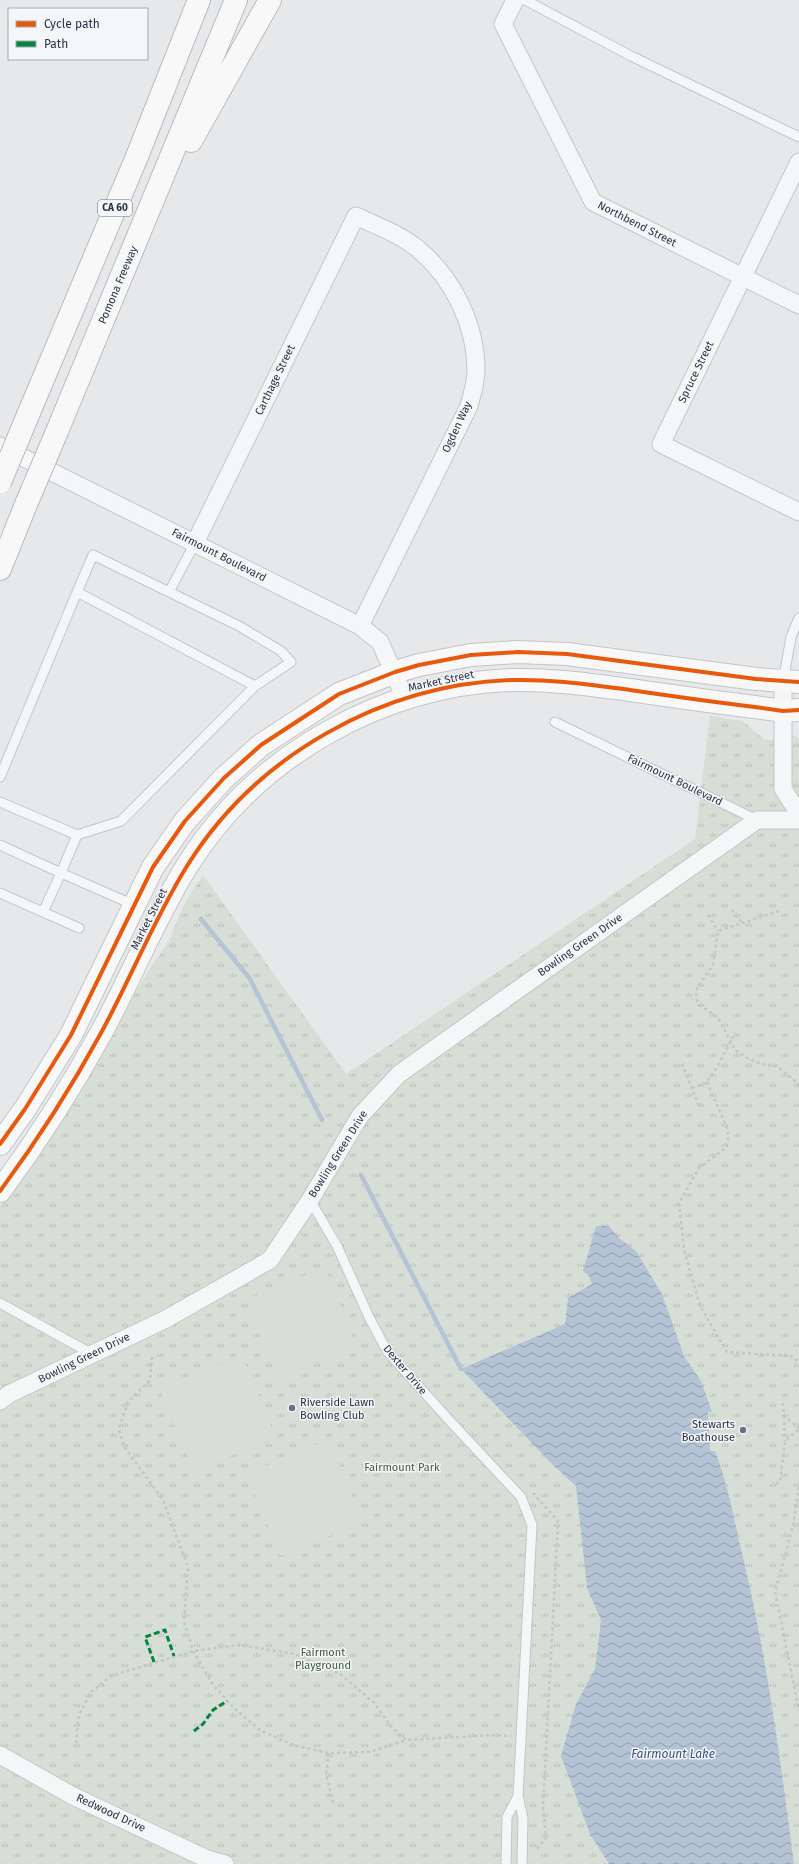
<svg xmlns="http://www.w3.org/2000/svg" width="799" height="1864" font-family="'Fira Sans',sans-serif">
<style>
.grass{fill:url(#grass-tufts)}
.pitch{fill:#d6ded6}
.water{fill:url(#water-waves)}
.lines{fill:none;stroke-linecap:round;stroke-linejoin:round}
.stream{stroke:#b4c4d5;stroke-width:4.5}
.lane-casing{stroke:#c4c6c8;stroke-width:11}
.street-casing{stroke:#c4c6c8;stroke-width:19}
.primary-casing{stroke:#c2c5c8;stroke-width:24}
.highway-casing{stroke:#b8bbbf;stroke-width:24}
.path{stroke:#c5c6ca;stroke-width:2.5;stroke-dasharray:3 3;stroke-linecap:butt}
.lane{stroke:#f5f6f7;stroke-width:9}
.street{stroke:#f5f6f7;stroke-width:17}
.primary{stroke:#f8f8f8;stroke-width:22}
.highway{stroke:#f8f8f8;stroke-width:22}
.highway-bridge-casing{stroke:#b8bbbf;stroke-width:24;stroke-linecap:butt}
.highway-bridge{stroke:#f8f8f8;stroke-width:22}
.quiet{stroke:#00873e;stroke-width:3;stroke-dasharray:6 3;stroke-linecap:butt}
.cycleway-casing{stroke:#f4f6f9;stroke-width:6}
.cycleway{stroke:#e8590c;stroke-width:4}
.poi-dot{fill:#6c737f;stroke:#f4f6f9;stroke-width:1.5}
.labels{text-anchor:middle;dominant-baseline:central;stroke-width:3;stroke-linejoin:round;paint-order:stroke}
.shield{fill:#f4f6f9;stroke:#676e7b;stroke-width:1}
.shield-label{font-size:10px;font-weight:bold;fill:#2b3445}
.street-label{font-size:11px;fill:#2b3445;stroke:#f4f6f9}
.poi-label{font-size:11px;fill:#2b3445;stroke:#f4f6f9;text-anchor:start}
.park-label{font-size:11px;fill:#3f6138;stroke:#f4f6f9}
.water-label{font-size:12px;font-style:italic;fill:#34527a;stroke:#f4f6f9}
</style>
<defs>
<pattern id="grass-tufts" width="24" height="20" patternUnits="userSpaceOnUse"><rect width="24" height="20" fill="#d6ded6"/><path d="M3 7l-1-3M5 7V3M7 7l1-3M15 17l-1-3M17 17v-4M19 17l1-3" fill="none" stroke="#b8bfb9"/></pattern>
<pattern id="water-waves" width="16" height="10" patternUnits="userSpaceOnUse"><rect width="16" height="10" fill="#b4c4d5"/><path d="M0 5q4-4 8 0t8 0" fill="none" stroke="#93a0af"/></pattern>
</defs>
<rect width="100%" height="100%" fill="#e6e8ea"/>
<path class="grass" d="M710,716L742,721L765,740L788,739L793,735L799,738V1864H0V1207L151,967L168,943L184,904L203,875L346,1074L695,839Z"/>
<path class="pitch" d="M325,1267L357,1347L278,1379L246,1300Z
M242,1355L276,1437L194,1471L160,1389Z
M329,1439L363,1522L281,1556L247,1474Z"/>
<path class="water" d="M596,1226H609L619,1238L636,1251L662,1294L684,1356L701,1381L712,1412H708L710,1451H715C727,1482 733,1514 740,1545C766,1650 780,1757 794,1864H609L590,1834L561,1756L576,1704L595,1669L601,1620L587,1588L576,1486L553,1465L461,1369L565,1324L568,1298L592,1284L589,1276L583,1271Z"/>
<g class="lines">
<path class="stream" d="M201,919L250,979L322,1120
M361,1175L461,1369"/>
<defs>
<path id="lane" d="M525,0L631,56L799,137
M77,592L93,555L239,626L281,651L291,662L255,686
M169,592L195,543
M783,682L791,637L799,618
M555,722L757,820
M0,777L77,592L255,686L121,821L77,835L61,873L134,905
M0,802L77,835
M0,845L61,873L43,912
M0,893L79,928
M310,1200L337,1246L369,1317L387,1351L449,1420L521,1497L532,1525L518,1796L507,1817L506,1864
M0,1303L92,1354
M518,1796L523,1818L522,1864"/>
<path id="street" d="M515,0L503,24L593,202L799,305
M799,162L661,444L799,512
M0,446L360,626L380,642L405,698
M195,543L356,216C377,226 400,234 418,249C453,278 476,325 476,370C476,382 472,395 469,406L360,626
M783,682V789L799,814
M0,1401L9,1394L166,1319L270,1260L310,1200L360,1116L399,1074L757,820H799
M0,1755L73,1796L207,1859L225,1864"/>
<path id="primary" d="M0,1144L25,1109L71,1035L153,867L185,821L224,778L261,745L339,694L395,672L419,665L471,655L518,652L567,654L756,679L799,682
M0,1191C37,1141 71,1088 101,1033C131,978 154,919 187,866C256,755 383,684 513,680C552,679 591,685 630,690C671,696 713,702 755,707L783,711L799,710"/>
<path id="highway" d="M191,141L270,0
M28,415L138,154L199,0
M58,429L236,0
M0,569L27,502"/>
</defs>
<use href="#lane" class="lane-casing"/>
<use href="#street" class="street-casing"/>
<use href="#primary" class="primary-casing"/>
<use href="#highway" class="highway-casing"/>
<path class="path" d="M732,910L742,923
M779,911L718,931L713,965L697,988L696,998L699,1004L718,1018L735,1050L749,1059L761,1064L777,1066L796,1082L799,1087
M708,915L718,931
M682,1064L699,1106
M707,1082L728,1130V1141L724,1149L699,1168L679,1203L684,1249L700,1306L727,1352L791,1356L799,1362
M692,1088L707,1082L717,1067L735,1033
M152,1357L150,1380L128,1402L119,1428L123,1445L163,1500L188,1567L184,1622L193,1651L213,1685L235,1709L260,1730L293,1745L329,1753L370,1752L406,1740
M783,1403L784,1416L799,1428
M784,1416L785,1441
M776,1484L780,1482L785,1441L799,1429
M799,1487L793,1526L775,1592L799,1711
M533,1493L558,1521L543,1808L546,1838L535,1851
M76,1743L79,1715L91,1692L111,1676L193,1651L239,1645L295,1654L340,1674L374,1703L392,1728L406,1740L495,1735L511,1736
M329,1753L326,1774L334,1805"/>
<use href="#lane" class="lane"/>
<use href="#street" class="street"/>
<use href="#primary" class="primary"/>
<use href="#highway" class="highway"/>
<defs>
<path id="highway-bridge" d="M0,482L28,415
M27,502L58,429"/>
</defs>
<use href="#highway-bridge" class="highway-bridge-casing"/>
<use href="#highway-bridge" class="highway-bridge"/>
<path class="quiet" d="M154,1662L145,1637L165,1630L174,1656
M194,1731L203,1724L213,1710L227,1701"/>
<defs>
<path id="cycleway" d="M0,1144L25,1109L71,1035L153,867L185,821L224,778L261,745L339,694L395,672L419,665L471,655L518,652L567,654L756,679L799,682
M0,1191C37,1141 71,1088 101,1033C131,978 154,919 187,866C256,755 383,684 513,680C552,679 591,685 630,690C671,696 713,702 755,707L783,711L799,710"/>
</defs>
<use href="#cycleway" class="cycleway-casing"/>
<use href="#cycleway" class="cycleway"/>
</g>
<g class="poi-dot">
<circle cx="292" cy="1408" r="4"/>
<circle cx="743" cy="1430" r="4"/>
</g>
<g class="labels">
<rect class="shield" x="98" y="200" width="34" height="16" rx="3"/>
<g class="shield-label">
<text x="115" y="208">CA 60</text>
</g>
<g class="street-label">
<text transform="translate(637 224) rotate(27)">Northbend Street</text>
<text transform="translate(118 285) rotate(-67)">Pomona Freeway</text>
<text transform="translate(696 372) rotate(-64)">Spruce Street</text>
<text transform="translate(275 380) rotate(-64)">Carthage Street</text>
<text transform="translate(457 427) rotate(-65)">Ogden Way</text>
<text transform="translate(219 555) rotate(27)">Fairmount Boulevard</text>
<text transform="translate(441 681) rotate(-12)">Market Street</text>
<text transform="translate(675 780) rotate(26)">Fairmount Boulevard</text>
<text transform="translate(149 919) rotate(-63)">Market Street</text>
<text transform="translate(580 945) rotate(-35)">Bowling Green Drive</text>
<text transform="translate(338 1154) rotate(-58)">Bowling Green Drive</text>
<text transform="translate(84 1358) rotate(-26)">Bowling Green Drive</text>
<text transform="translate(405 1370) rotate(50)">Dexter Drive</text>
<text transform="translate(111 1813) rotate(25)">Redwood Drive</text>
</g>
<g class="poi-label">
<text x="300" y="1402">Riverside Lawn<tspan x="300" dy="13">Bowling Club</tspan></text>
<text x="735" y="1424" text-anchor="end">Stewarts<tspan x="735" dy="13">Boathouse</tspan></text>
</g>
<g class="park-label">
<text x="402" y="1467">Fairmount Park</text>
<text x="323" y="1652">Fairmont<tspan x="323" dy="13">Playground</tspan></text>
</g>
<g class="water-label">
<text x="673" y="1754">Fairmount Lake</text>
</g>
</g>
<rect x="8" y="8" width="140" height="52" fill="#f4f6f9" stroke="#a4a8b1"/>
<rect x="16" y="21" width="20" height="6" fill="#e8590c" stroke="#a4a8b1"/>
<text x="44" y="28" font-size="12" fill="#2b3445">Cycle path</text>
<rect x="16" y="41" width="20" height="6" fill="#00873e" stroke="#a4a8b1"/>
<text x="44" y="48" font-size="12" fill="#2b3445">Path</text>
</svg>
